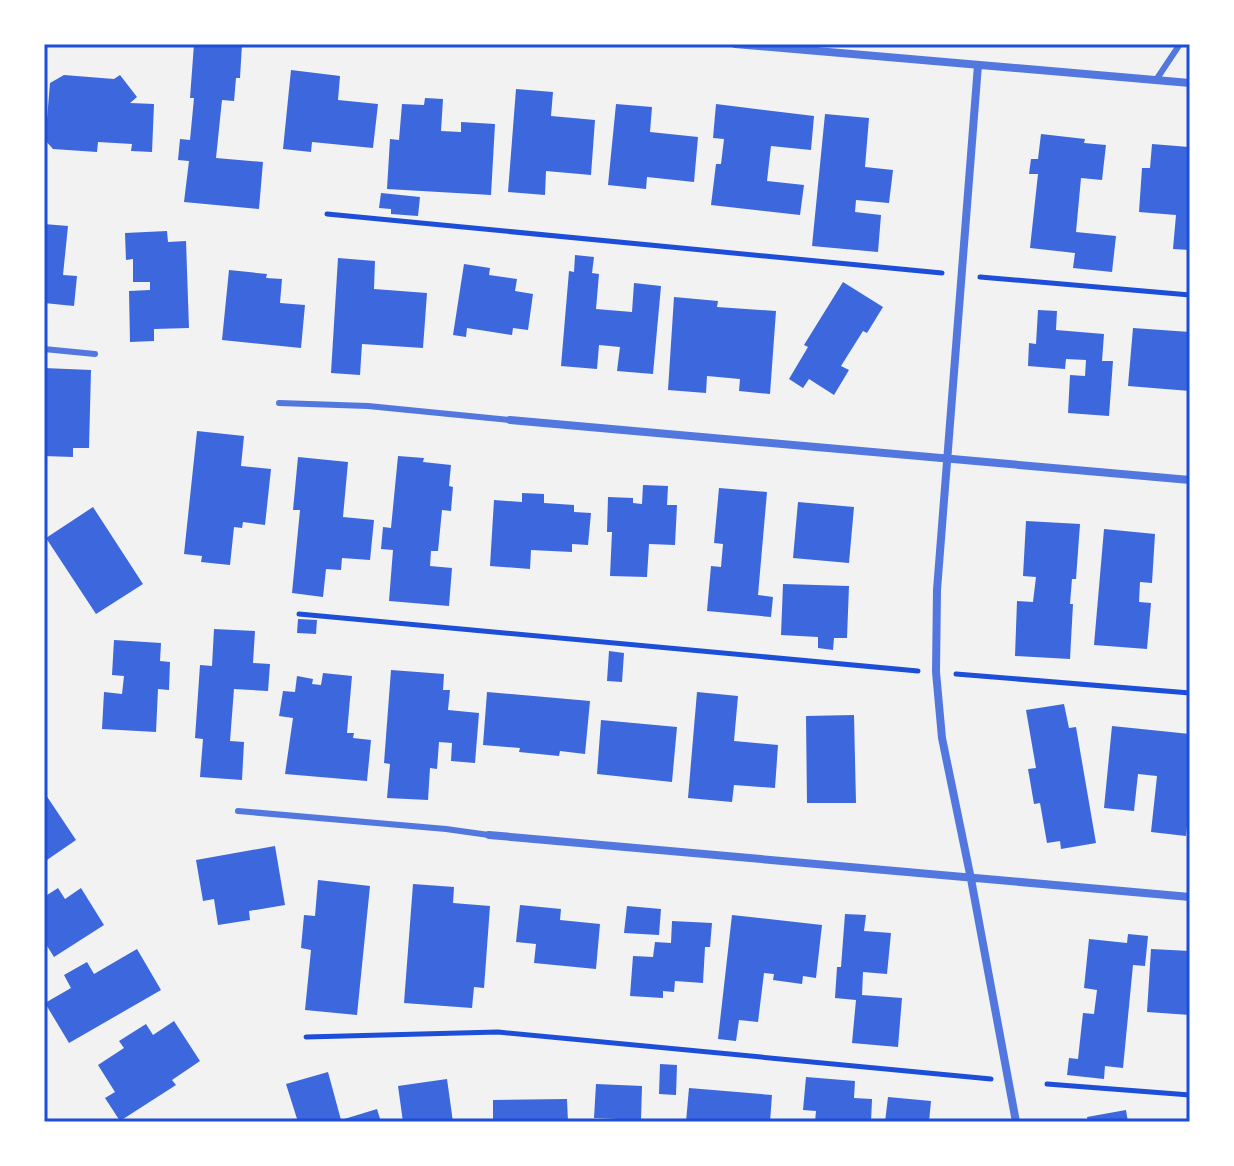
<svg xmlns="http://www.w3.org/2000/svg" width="1234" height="1166" font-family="'PT Serif',serif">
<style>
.building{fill:#3d67dc}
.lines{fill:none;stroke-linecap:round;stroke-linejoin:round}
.path{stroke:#1d4ed8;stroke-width:5}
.service{stroke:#5277de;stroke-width:6}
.minor{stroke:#5277de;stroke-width:8}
.neatline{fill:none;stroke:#1d4ed8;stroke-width:3}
</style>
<rect width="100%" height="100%" fill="#f2f2f2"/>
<path class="building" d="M194,44H242L240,78H236L234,101L222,100L216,158L263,162L259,209L184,202L189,161L178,160L180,139L190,140L194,98H190Z
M291,70L340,76L338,100L378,104L373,148L312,142L311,152L283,149Z
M64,75L114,79L120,75L137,97L130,103L154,104L152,152L131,151L132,144L98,142L97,152L53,149L44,139V121L47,119L50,83Z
M516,89L553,92L551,116L595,120L591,175L546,171L545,195L508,192Z
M425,98L443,99L441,131L461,132V122L495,124L491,195L387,189L390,139L399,140L402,104L424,105Z
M616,104L652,107L650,132L698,137L694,182L647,177L646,189L608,185Z
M716,104L814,116L811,150L771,146L767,181L804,185L800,215L711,205L716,164H721L724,139L713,138Z
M825,114L869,118L865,167L893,170L889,203L856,200L855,212L881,215L878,252L812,246Z
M1041,134L1085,139L1084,143L1106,145L1102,180L1081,178L1076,232L1116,236L1112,272L1073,268L1075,253L1030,248L1038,174H1029L1031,159H1038Z
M1152,144L1189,147L1187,174H1190V250L1173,249L1176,215L1139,212L1142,168H1150Z
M381,193L420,197L418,216L391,214V209L379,208Z
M44,224L68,226L63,275L77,276L74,306L44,303Z
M167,231L168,242L186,241L189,328L154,329V341L130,342L129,291L150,290V282H133V259L126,260L125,233Z
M575,255L594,257L592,273L599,274L596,309L632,312L634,283L661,286L653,374L617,371L620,347L599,345L597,369L561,366L569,271L574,272Z
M338,258L375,261L374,289L427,293L423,348L362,344L360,375L331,373Z
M464,264L490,268L489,275L517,279L515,291L533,294L528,330L513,328L512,335L467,328L466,337L453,335Z
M229,270L267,274L266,278L282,279L280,303L305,305L301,348L222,340Z
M843,282L883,307L867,333L863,331L841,366L849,370L834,395L809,379L803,388L789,379L808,347L804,345Z
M674,297L718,301L717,307L776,311L770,394L739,391L740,379L707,376L706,393L668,390Z
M1038,310L1057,311L1056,330L1104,334L1102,361H1113L1109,416L1068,413L1070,375L1085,376L1086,360L1066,359L1065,369L1028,366L1029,343L1036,344Z
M1133,328L1190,332V391L1128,386Z
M44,368L91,370L89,448H73V457L44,456Z
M197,431L244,436L241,466L271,469L265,525L243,522L242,528L234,527L230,565L201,562L202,556L184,554Z
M398,456L424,458L423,462L451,465L449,486L453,487L451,511L442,510L438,551H431L430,566L452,568L449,606L389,601L393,550L381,549L383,527L391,528Z
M298,457L348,462L343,517L374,520L370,560L342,558L341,570L326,569L323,597L292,593L300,510H293Z
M643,485L668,486L667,505H677L675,545L649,544L647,577L610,576L612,532H607L608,497L633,498V503L642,504Z
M719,488L767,492L758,595L773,597L771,617L707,611L711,566L721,567L723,544L714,543Z
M522,493L544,494V503L574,505V512L591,513L588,545L572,544V552L531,550L530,569L490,566L494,500L522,502Z
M798,502L854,507L849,563L793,558Z
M93,507L143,584L96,614L46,538Z
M1026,521L1080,524L1076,579H1072L1070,604H1073L1070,659L1015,656L1017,601L1033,602L1036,577L1023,576Z
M1104,529L1155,534L1152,583L1140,582L1139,602L1151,603L1147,649L1094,645Z
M783,584L849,586L847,638H834L833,650L818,648V637L781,635Z
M298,619L317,620L316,634L297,633Z
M214,629L255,631L253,663L270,664L268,691L234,689L230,741L244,742L242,780L200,777L203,739L195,738L200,665L212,666Z
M114,640L161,643L160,661L170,662L169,690L158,689L156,732L102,729L104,692L122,694L124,676L112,675Z
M609,651L624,653L622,682L607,681Z
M391,670L444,674L443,690H450L448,710L479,713L475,763L451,761L452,743L439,742L437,769L430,768L428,800L387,798L390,764L384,763Z
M323,673L352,676L347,733H354L353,738L371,740L367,781L285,774L293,718L279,716L283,691L295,692L297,676L313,679L312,684L321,685Z
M487,692L590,701L585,754L560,751L559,756L519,752L520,748L483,745Z
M697,692L738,696L734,741L778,745L775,788L734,785L732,802L688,798Z
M1064,704L1069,728L1076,727L1096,843L1061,849L1060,841L1047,843L1040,803L1034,804L1028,769L1036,768L1026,710Z
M854,715L856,803H807L806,716Z
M601,720L677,727L672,782L597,774Z
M1112,726L1190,734V797L1186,836L1151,832L1157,776L1138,774L1134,811L1104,808Z
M44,792L76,840L44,862Z
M275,846L285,905L249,911L250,920L218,925L214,899L203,901L196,860Z
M318,880L370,886L357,1015L305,1010L311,950L301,948L304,915L315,916Z
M413,884L454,887L453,903L490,906L484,988L474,987L472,1008L404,1003Z
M58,888L65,899L81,888L104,925L54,957L44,941V897Z
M520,905L561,909L560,920L600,924L596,969L534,963L536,944L516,942Z
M627,906L661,909L659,935L624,933Z
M845,914L866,915L864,931L891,933L887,974L863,972L862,995L902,998L898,1047L852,1043L856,1000L835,998L837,967H841Z
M732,915L822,925L816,978L803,976L802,984L773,980L774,974L764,973L758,1022L739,1020L736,1041L718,1039Z
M672,921L712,923L710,947H705L703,983L675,981L674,992L663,991V998L630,996L633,956L653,957L655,942L671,943Z
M1128,934L1148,936L1145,966L1133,965L1123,1068L1105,1066L1104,1079L1067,1075L1069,1058L1078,1059L1083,1013L1094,1014L1097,990L1084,988L1089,939L1127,943Z
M137,949L161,990L69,1043L45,1003L71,988L64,975L87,962L94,974Z
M1151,949L1190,951V1015L1147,1012Z
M174,1021L200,1061L172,1080L176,1085L120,1121L105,1098L115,1092L98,1065L124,1048L119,1041L146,1024L153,1035Z
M660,1064L677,1065L676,1095L659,1094Z
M328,1072L341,1120L377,1109L381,1122H298L286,1084Z
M806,1077L855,1081L854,1098L872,1099L871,1122H815L816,1111L803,1110Z
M447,1079L453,1122H403L398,1086Z
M596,1084L642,1086L641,1120L594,1118Z
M689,1088L772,1095L770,1122H686Z
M888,1097L931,1101L929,1122H885Z
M567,1099L568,1122H493V1100Z
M1126,1110L1128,1122H1088L1087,1117Z"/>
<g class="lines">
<path class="path" d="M327,214L942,273
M980,277L1190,295
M299,614L918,671
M956,674L1190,693
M306,1037L498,1032L991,1079
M1047,1084L1190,1095"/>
<path class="service" d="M1156,80L1180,44
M44,349L95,354
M279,403L368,406L510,420
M238,811L446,829L489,835"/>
<path class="minor" d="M735,44L1190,83
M978,65L937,590L936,672L942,738L971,879L1016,1122
M510,420L1190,480
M489,835L1190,897"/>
</g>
<rect width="1234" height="1166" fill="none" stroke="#ffffff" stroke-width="92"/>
<rect x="46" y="46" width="1142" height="1074" class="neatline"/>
</svg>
